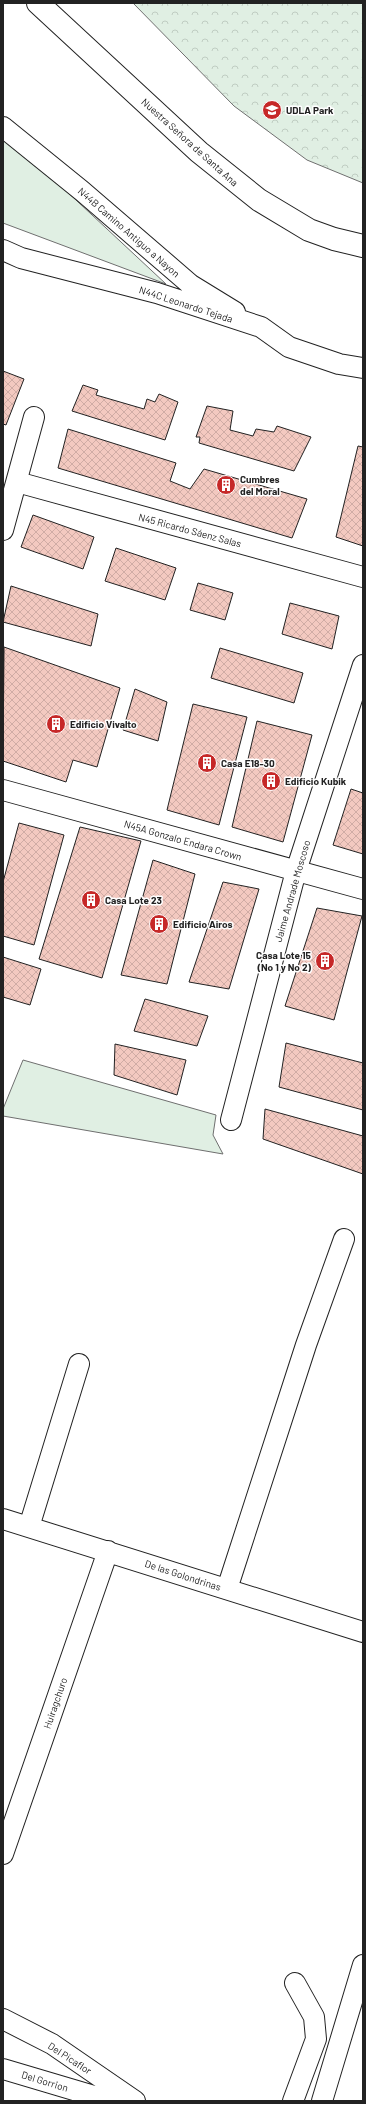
<svg xmlns="http://www.w3.org/2000/svg" width="366" height="2104" font-family="Barlow,sans-serif">
<style>
.grass{fill:#e0efe3;stroke:#6f6f6f}
.forest{fill:url(#forest-crowns);stroke:#6f6f6f}
.building{fill:url(#building-cross-hatch);stroke:#222}
.lines{fill:none;stroke-linecap:round;stroke-linejoin:round}
.street-casing{stroke:#222;stroke-width:22}
.secondary-casing{stroke:#222;stroke-width:24}
.street{stroke:#fff;stroke-width:20}
.secondary{stroke:#fff;stroke-width:22}
.labels{text-anchor:middle;dominant-baseline:central;stroke-width:3;stroke-linejoin:round;paint-order:stroke}
.poi-label{font-size:10px;font-weight:bold;fill:#222;stroke:#fff;text-anchor:start}
.street-label{font-size:10px;fill:#222;stroke:#fff}
</style>
<defs>
<pattern id="forest-crowns" width="20" height="18" patternUnits="userSpaceOnUse"><rect width="20" height="18" fill="#e0efe3"/><path d="M2 6a3 3 0 1 1 6 0M12 15a3 3 0 1 1 6 0" fill="none" stroke="#c0cdc2"/></pattern>
<pattern id="building-cross-hatch" width="8" height="8" patternUnits="userSpaceOnUse"><rect width="8" height="8" fill="#f3c9c0"/><path d="M0 0l8 8M0 8l8-8" fill="none" stroke="#d0aca5"/></pattern>
</defs>
<rect width="100%" height="100%" fill="#fff"/>
<path class="grass" d="M3,136L31,158L166,284L3,223Z
M23,1060L216,1115L213,1135L223,1154L3,1116V1109Z"/>
<path class="forest" d="M133,3H363V183L307,160L234,106Z"/>
<path class="building" d="M3,371L24,379L6,425L3,424Z
M83,385L98,390L96,395L144,409L147,399L155,402L159,394L178,402L165,440L72,411Z
M207,406L233,411L230,430L253,436L256,429L274,432L277,426L311,437L294,471L199,443L200,437H196Z
M68,429L176,463L170,481L190,489L204,469L307,499L292,538L58,468Z
M358,446L363,447V546L336,537Z
M33,515L94,537L83,569L21,547Z
M116,548L176,568L165,600L105,581Z
M198,583L233,593L225,620L190,610Z
M11,586L98,614L91,646L3,622Z
M290,603L339,616L332,649L282,634Z
M4,647L120,688L97,767L73,760L66,782L3,761Z
M220,648L303,673L294,703L211,678Z
M135,689L167,702L158,741L123,730Z
M193,704L247,717L219,825L167,810Z
M257,721L312,735L283,842L232,827Z
M351,789L363,793V854L333,845Z
M19,823L64,835L34,945L3,936V882Z
M80,827L141,841L102,978L39,959Z
M153,860L195,874L167,984L121,975Z
M223,882L259,889L229,989L189,982Z
M317,908L362,916L334,1020L285,1006Z
M3,957L41,969L30,1005L3,997Z
M145,999L208,1016L197,1046L134,1031Z
M286,1043L363,1063V1110L279,1087Z
M115,1044L186,1060L177,1095L114,1075Z
M265,1109L363,1136V1174L263,1139Z"/>
<g class="lines">
<defs>
<path id="street" d="M3,127L82,191L191,285L235,312
M3,250L21,258L157,293L261,327L289,347L339,364L363,368
M17,482L363,577
M3,530L34,417
M3,790L363,889
M231,1120L296,871L363,665
M3,1519L363,1632
M29,1527L79,1364
M227,1589L306,1345L344,1239
M3,1854L108,1551
M3,2019L52,2044L135,2101
M3,2069L111,2101
M293,2101L316,2039L314,2017L295,1983
M322,2101L363,1965"/>
<path id="secondary" d="M38,3L199,152L259,200L309,230L334,239L363,246"/>
</defs>
<use href="#street" class="street-casing"/>
<use href="#secondary" class="secondary-casing"/>
<use href="#street" class="street"/>
<use href="#secondary" class="secondary"/>
</g>
<defs>
<symbol id="university-disc" viewBox="-11 -11 22 22"><circle r="9.5" fill="#c62828" stroke="#fff"/><path d="M0-5L7-2L0 1L-7-2ZM-4 1L0 2.5L4 1V4Q0 6-4 4Z" fill="#fff"/></symbol>
<symbol id="building-disc" viewBox="-11 -11 22 22"><circle r="9.5" fill="#c62828" stroke="#fff"/><path d="M-4-6H4V6H1V3H-1V6H-4ZM-2.5-4.3h1.7v1.8h-1.7ZM.8-4.3h1.7v1.8H.8ZM-2.5-1h1.7V.8h-1.7ZM.8-1h1.7V.8H.8Z" fill="#fff"/></symbol>
</defs>
<g fill-rule="evenodd">
<use href="#university-disc" x="261" y="99" width="22" height="22"/>
<use href="#building-disc" x="215" y="474" width="22" height="22"/>
<use href="#building-disc" x="45" y="713" width="22" height="22"/>
<use href="#building-disc" x="196" y="752" width="22" height="22"/>
<use href="#building-disc" x="260" y="770" width="22" height="22"/>
<use href="#building-disc" x="80" y="889" width="22" height="22"/>
<use href="#building-disc" x="148" y="913" width="22" height="22"/>
<use href="#building-disc" x="314" y="950" width="22" height="22"/>
</g>
<g class="labels">
<g class="poi-label">
<text x="286" y="110">UDLA Park</text>
<text x="240" y="479">Cumbres<tspan x="240" dy="12">del Moral</tspan></text>
<text x="70" y="724">Edificio Vivalto</text>
<text x="221" y="763">Casa E18-30</text>
<text x="285" y="781">Edificio Kubik</text>
<text x="105" y="900">Casa Lote 23</text>
<text x="173" y="924">Edificio Airos</text>
<text x="311" y="955" text-anchor="end">Casa Lote 15<tspan x="311" dy="12">(No 1 y No 2)</tspan></text>
</g>
<g class="street-label">
<text transform="translate(190 142) rotate(42)">Nuestra Señora de Santa Ana</text>
<text transform="translate(129 232) rotate(41)">N44B Camino Antiguo a Nayon</text>
<text transform="translate(186 304) rotate(18)">N44C Leonardo Tejada</text>
<text transform="translate(190 530) rotate(15)">N45 Ricardo Sáenz Salas</text>
<text transform="translate(183 840) rotate(16)">N45A Gonzalo Endara Crown</text>
<text transform="translate(292 891) rotate(-74)">Jaime Andrade Moscoso</text>
<text transform="translate(183 1575) rotate(18)">De las Golondrinas</text>
<text transform="translate(55 1703) rotate(-71)">Huiragchuro</text>
<text transform="translate(70 2058) rotate(33)">Del Picaflor</text>
<text transform="translate(45 2081) rotate(17)">Del Gorrion</text>
</g>
</g>
<rect width="366" height="2104" fill="none" stroke="#222222" stroke-width="8"/>
</svg>
